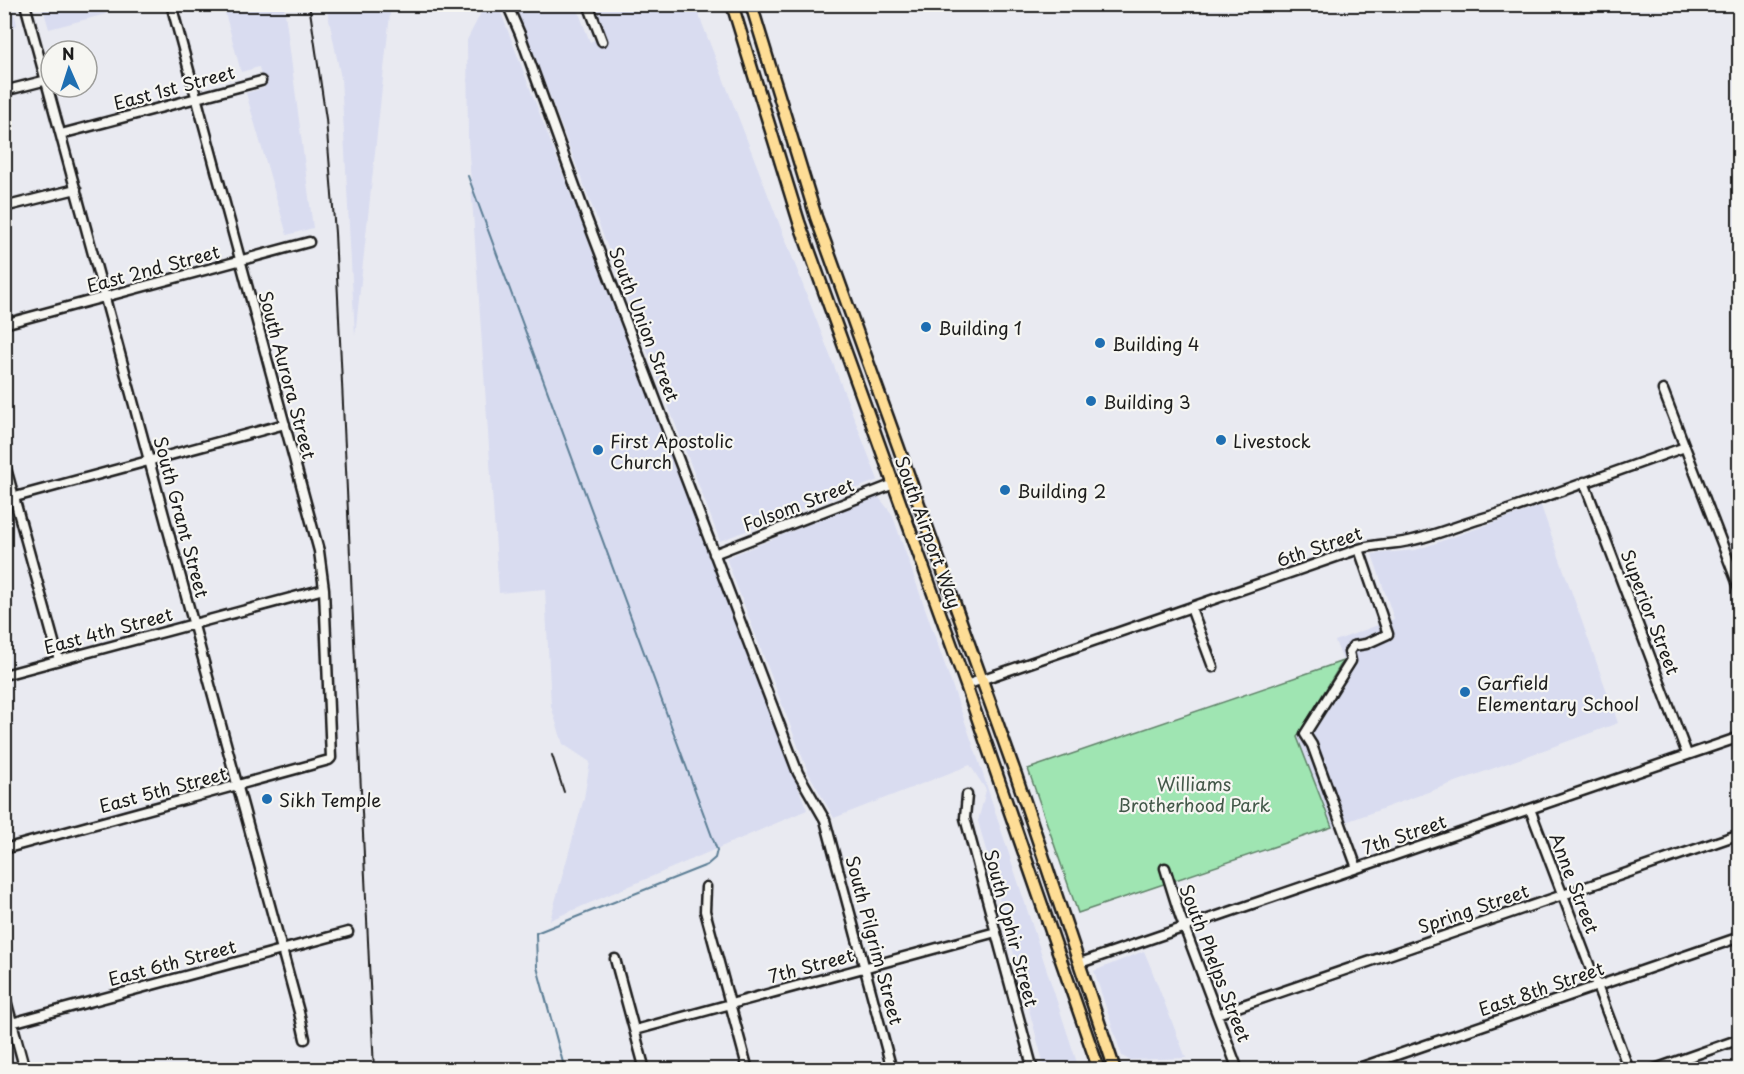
<svg xmlns="http://www.w3.org/2000/svg" width="1744" height="1074" font-family="'Playpen Sans',sans-serif">
<style>
.built{fill:#d9dcf0}
.green{fill:#9fe5b2;stroke:#5e8067;stroke-width:1.5}
.lines{fill:none;stroke-linecap:round;stroke-linejoin:round}
.stream{stroke:#5c7e95;stroke-width:2}
.minor-casing{stroke:#1c1c1c;stroke-width:13}
.major-casing{stroke:#1c1c1c;stroke-width:15}
.minor{stroke:#f6f6f2;stroke-width:8}
.major{stroke:#fedd96;stroke-width:10}
.rail{stroke:#1c1c1c;stroke-width:2}
.poi-dot{fill:#1f6fb2;stroke:#f6f6f2;stroke-width:2}
.labels{text-anchor:middle;dominant-baseline:central;stroke-width:4.5;stroke-linejoin:round;paint-order:stroke}
.street-label{font-size:18px;fill:#1c1c1c;stroke:#f6f6f2}
.poi-label{font-size:18px;fill:#1c1c1c;stroke:#f6f6f2;text-anchor:start}
.park-label{font-size:18px;fill:#435849;stroke:#f6f6f2}
</style>
<rect width="100%" height="100%" fill="#e9eaf1"/>
<filter id="ink" filterUnits="userSpaceOnUse"><feTurbulence type="fractalNoise" baseFrequency=".0167" numOctaves="2"/><feDisplacementMap in="SourceGraphic" scale="12" xChannelSelector="R" yChannelSelector="G"/><feConvolveMatrix kernelMatrix="1 2 1 2 8 2 1 2 1" color-interpolation-filters="sRGB"/></filter>
<g filter="url(#ink)">
<path class="built" d="M5,4L12,5L17,25L5,29Z
M42,5H104L106,14L49,29Z
M223,5H284L313,228L287,235L246,93L264,88L259,67L241,72Z
M326,5H391L355,336L341,78Z
M493,5H498L807,810L550,920L584,798L590,762L563,744L551,706L545,589L499,593L468,140L467,40L482,11Z
M515,5H576L590,42L599,38L587,5H695L878,480L720,541Z
M878,496L892,514L979,762L1079,1069H1045L978,821L986,790L970,765L834,818L808,772L726,558Z
M1541,506L1618,723L1332,827L1296,737L1343,661L1335,641L1394,619L1372,554L1416,550Z
M1144,951L1151,968L1186,1058L1129,1060L1122,1056L1094,971Z"/>
<path class="green" d="M1343,661L1297,737L1332,827L1078,913L1028,769Z"/>
<g class="lines">
<path class="stream" d="M468,176L717,850L715,858L707,865L536,933L537,967L565,1070"/>
<defs>
<path id="minor" d="M25,4L299,1012L305,1039
M507,4L520,34L587,219L798,773L825,820L892,1070
M588,4L602,41
M4,91L47,80
M61,134L261,81
M4,207L76,189
M4,324L309,242
M1663,390L1740,590
M4,461L59,660
M1584,482L1687,754
M4,500L285,424
M714,554L894,484
M1191,608L1213,667
M4,675L324,589
M966,685L1359,549C1377,543 1391,545 1409,541C1438,535 1466,522 1494,515L1685,447
M967,795L965,818L1033,1070
M1530,809L1629,1070
M4,849L329,760L331,758L324,589L319,551L171,4
M1165,868L1180,916L1238,1070
M1357,868L1312,745L1305,734L1351,661L1349,652L1353,646L1366,644L1388,634L1359,549
M706,887L705,911L748,1070
M615,959L645,1070
M1080,963L1740,737
M4,993L25,1070
M1217,1014L1740,834
M4,1025L348,932
M635,1030L996,932
M1353,1070L1740,937
M1652,1070L1740,1039"/>
<path id="major" d="M732,4L799,222L966,685L1099,1070
M751,4L816,217L1016,775L1115,1070"/>
</defs>
<use href="#minor" class="minor-casing"/>
<use href="#major" class="major-casing"/>
<use href="#minor" class="minor"/>
<use href="#major" class="major"/>
<path class="rail" d="M309,4L326,119L335,233L374,1070
M552,755L564,792"/>
</g>
</g>
<g class="poi-dot">
<circle cx="926" cy="327" r="6"/>
<circle cx="1100" cy="343" r="6"/>
<circle cx="1091" cy="401" r="6"/>
<circle cx="1221" cy="440" r="6"/>
<circle cx="598" cy="450" r="6"/>
<circle cx="1005" cy="490" r="6"/>
<circle cx="1465" cy="692" r="6"/>
<circle cx="267" cy="799" r="6"/>
</g>
<g class="labels">
<g class="street-label">
<text transform="translate(174 87) rotate(-15)">East 1st Street</text>
<text transform="translate(153 268) rotate(-15)">East 2nd Street</text>
<text transform="translate(645 324) rotate(69)">South Union Street</text>
<text transform="translate(288 375) rotate(75)">South Aurora Street</text>
<text transform="translate(798 504) rotate(-21)">Folsom Street</text>
<text transform="translate(182 517) rotate(75)">South Grant Street</text>
<text transform="translate(929 532) rotate(70)">South Airport Way</text>
<text transform="translate(1319 546) rotate(-19)">6th Street</text>
<text transform="translate(1651 612) rotate(69)">Superior Street</text>
<text transform="translate(108 630) rotate(-15)">East 4th Street</text>
<text transform="translate(163 789) rotate(-15)">East 5th Street</text>
<text transform="translate(1404 834) rotate(-19)">7th Street</text>
<text transform="translate(1575 883) rotate(69)">Anne Street</text>
<text transform="translate(1473 908) rotate(-19)">Spring Street</text>
<text transform="translate(1012 928) rotate(75)">South Ophir Street</text>
<text transform="translate(875 940) rotate(75)">South Pilgrim Street</text>
<text transform="translate(172 962) rotate(-15)">East 6th Street</text>
<text transform="translate(1216 963) rotate(69)">South Phelps Street</text>
<text transform="translate(811 965) rotate(-15)">7th Street</text>
<text transform="translate(1541 988) rotate(-19)">East 8th Street</text>
</g>
<g class="poi-label">
<text x="938" y="327">Building 1</text>
<text x="1112" y="343">Building 4</text>
<text x="1103" y="401">Building 3</text>
<text x="610" y="440">First Apostolic<tspan x="610" dy="21">Church</tspan></text>
<text x="1233" y="440">Livestock</text>
<text x="1017" y="490">Building 2</text>
<text x="1477" y="682">Garfield<tspan x="1477" dy="21">Elementary School</tspan></text>
<text x="279" y="799">Sikh Temple</text>
</g>
<g class="park-label">
<text x="1194" y="783">Williams<tspan x="1194" dy="21">Brotherhood Park</tspan></text>
</g>
</g>
<rect width="1744" height="1074" fill="none" stroke="#f6f6f2" stroke-width="24"/>
<rect x="12" y="12" width="1720" height="1050" fill="none" stroke="#1c1c1c" stroke-width="2" filter="url(#ink)"/>
<g transform="translate(69 69) rotate(357)"><circle r="28" fill="#f6f6f2" stroke="#9f9f9c" stroke-width="1.5"/>
<path d="M0-4.5L10 22L0 15L-10 22Z" fill="#1f6fb2"/>
<text y="-9" font-size="16" font-weight="bold" text-anchor="middle" fill="#1c1c1c">N</text>
</g>
</svg>
